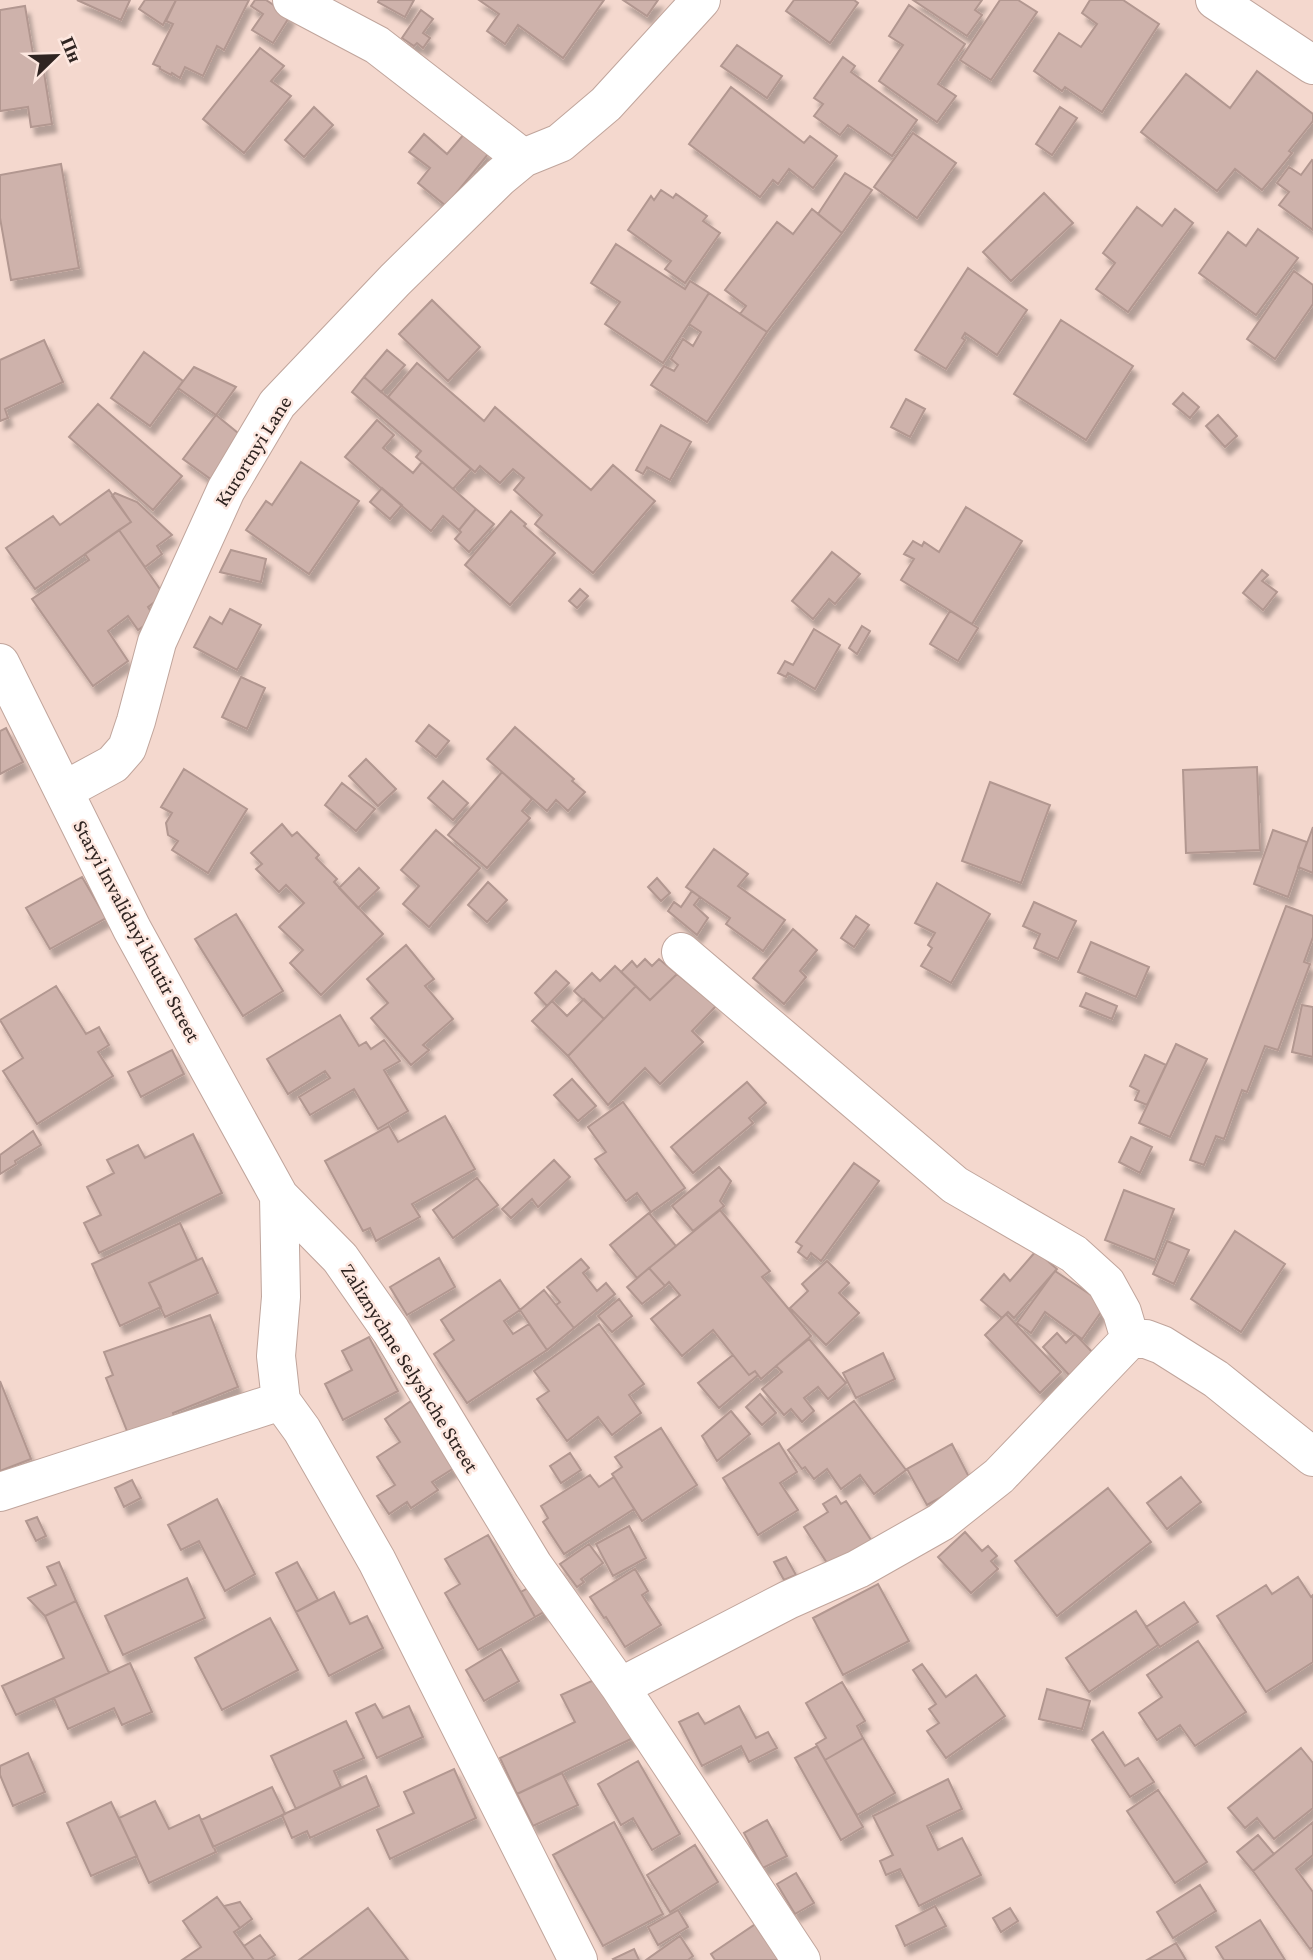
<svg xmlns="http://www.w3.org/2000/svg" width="1313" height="1960" font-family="'Crimson Pro',serif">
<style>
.building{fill:#ceb2ab;stroke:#b29790;stroke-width:2;filter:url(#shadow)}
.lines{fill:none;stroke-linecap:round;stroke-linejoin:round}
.minor-casing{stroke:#c0a59c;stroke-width:40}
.minor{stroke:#fff;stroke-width:38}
.labels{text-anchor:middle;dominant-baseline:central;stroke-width:5;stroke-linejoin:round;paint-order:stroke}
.street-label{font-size:21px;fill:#2f2421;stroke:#fde7df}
</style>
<defs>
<filter id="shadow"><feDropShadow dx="4.5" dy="8" stdDeviation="2" flood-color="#0004"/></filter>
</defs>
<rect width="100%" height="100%" fill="#f4d8ce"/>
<path class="building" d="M77,0H130L121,20Z
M145,0H176L163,25L139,9Z
M176,0H249L224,50L217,46L203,76L185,67L180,78L172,73L171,75L160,69V67L153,64L173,24L166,21Z
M255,0H266L290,16L273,43L252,30L263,14L251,6Z
M379,0H414L405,17L378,2Z
M479,0H604L563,58L518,25L505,44L487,31L499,14Z
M623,0H658L647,16Z
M794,0H854L858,3L830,43L786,11Z
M913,0H982L975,10L982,15L967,36Z
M1000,0H1018L1037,12L991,80L960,60Z
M1090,0H1123L1159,24L1102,112L1065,87L1062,91L1034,71L1059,33L1081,47L1097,24L1082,13Z
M909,5L965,44L938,84L956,96L937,122L879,81L903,45L889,36Z
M25,6L33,54L41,53L52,124L31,127L28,107L0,111V10Z
M421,10L433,19L423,33L430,38L423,48L417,43L414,46L402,38Z
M737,45L782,76L767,98L721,66Z
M260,48L284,66L271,81L291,96L244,153L203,119Z
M843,57L855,66L851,72L917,120L892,156L848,125L840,135L814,116L823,104L814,98Z
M1257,71L1313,114V121L1289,151L1292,153L1262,190L1235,169L1217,191L1141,132L1186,74L1230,108Z
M731,87L804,143L810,136L837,156L813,188L789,169L778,184L773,180L760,197L689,144Z
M314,107L333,125L304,157L285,140Z
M1060,107L1077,118L1052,155L1036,144Z
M465,133L489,153L446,206L418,183L430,168L409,152L424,134L447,154Z
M913,133L956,163L917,218L874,187Z
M1312,160L1313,161V230L1279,205L1289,192L1277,183L1289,167L1301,175Z
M61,164L79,268L11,280L0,218V175Z
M845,173L872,190L842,233L818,214Z
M661,190L673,198L676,194L707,216L703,221L720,233L685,283L665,269L671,261L628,230L651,196L654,200Z
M1044,193L1073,223L1011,281L983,252Z
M1137,207L1162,226L1175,209L1193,223L1128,312L1096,289L1115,263L1103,253Z
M812,209L842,233L767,332L740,314L746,306L725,290L777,222L793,234Z
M1258,229L1298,258L1256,315L1199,273L1228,232L1246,246Z
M616,244L685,289L690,281L709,293L663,363L605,324L620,302L591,283Z
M968,268L1027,310L997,355L965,333L962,338L965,340L946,369L915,350Z
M1294,271L1313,285V304L1275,359L1247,339Z
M709,293L767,332L707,422L651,385L664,366L674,371L678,365L671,359L683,339L693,346L701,332L689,324Z
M432,300L480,347L448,381L399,334Z
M1061,320L1133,366L1086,440L1014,394Z
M44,340L63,382L5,409L8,418L0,421V360Z
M387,350L405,365L381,392L364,377Z
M144,352L183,381L150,426L111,398Z
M417,363L484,421L495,407L591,490L613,465L655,501L593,573L535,524L542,515L514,490L524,478L513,469L500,483L480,466L475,472L388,397Z
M194,367L236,387L216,415L178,388Z
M364,377L471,469L453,489L416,457L421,451L352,392Z
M1183,393L1199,407L1190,418L1173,404Z
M906,399L925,409L910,437L891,427Z
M98,404L182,476L153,510L69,437Z
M216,415L243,437L216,483L183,459Z
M1218,415L1237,436L1225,447L1206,426Z
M377,420L394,435L383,448L413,473L422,462L476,509L459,530L443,516L431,531L345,457Z
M661,425L691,442L670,480L647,467L643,474L636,470Z
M301,462L359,501L309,574L246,530L266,501L272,505Z
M382,488L402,505L390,519L370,502Z
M109,490L131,522L35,589L6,548L53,516L60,525Z
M115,493L137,502L172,535L157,546L162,554L145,567L119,530L131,522L112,496Z
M966,507L1022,541L972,624L901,580L914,559L904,554L913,541L922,546L924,542L939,552Z
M476,509L494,524L469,552L455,539L461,532L459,530Z
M511,511L526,524L524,526L555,553L510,605L465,565Z
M119,530L164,595L148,607L155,618L138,630L128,616L108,631L128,661L93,686L32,599L89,560L85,554Z
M231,550L266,559L261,582L220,572Z
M832,552L860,574L835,604L829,599L813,619L792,601Z
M1262,570L1268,575L1262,581L1277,592L1263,610L1243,593Z
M580,589L588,596L577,608L569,601Z
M230,609L261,625L237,670L194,647L210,617L222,624Z
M950,611L978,628L958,661L930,644Z
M862,626L870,631L857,654L849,648Z
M814,629L840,645L815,689L788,673L786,677L778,673L785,661L793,665Z
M241,677L265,688L247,729L222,717Z
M429,725L449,741L436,757L416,741Z
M515,727L574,779L572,781L585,792L568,811L556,800L547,811L487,759Z
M6,728L23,762L0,774V731Z
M366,759L396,789L378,806L349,776Z
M1257,767L1260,850L1186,853L1183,770Z
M184,769L247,809L208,873L172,850L178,841L168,835L166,823L172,813L161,807Z
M502,772L532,799L522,811L530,818L487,868L448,835Z
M443,781L468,803L453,820L428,798Z
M990,782L1050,805L1021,883L962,861Z
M342,783L375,809L356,831L325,805Z
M282,824L292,836L297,832L319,855L316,858L337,879L334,882L383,934L321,995L290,963L303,950L279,927L304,903L286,885L279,892L256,869L262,864L251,853Z
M1313,827V873L1298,867Z
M436,830L480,868L429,927L403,904L419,886L401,870Z
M1273,830L1307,842L1288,897L1254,884Z
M714,849L748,874L738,886L785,920L763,951L726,924L730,918L686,887Z
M359,868L379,888L358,908L339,888Z
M82,877L106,918L50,949L26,908Z
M657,878L670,893L661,901L648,887Z
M488,882L507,900L487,922L468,905Z
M937,883L990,914L951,983L921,966L932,948L928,945L935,933L915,923Z
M692,891L700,897L694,905L708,918L697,935L668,911L674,902L681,907Z
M1034,902L1076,921L1058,959L1034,948L1040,934L1023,926Z
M1286,906L1313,916V937L1304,962L1310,964L1278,1050L1265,1046L1247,1092L1242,1090L1224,1139L1216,1136L1204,1165L1190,1160Z
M236,914L283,991L243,1016L195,939Z
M856,916L869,925L854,947L841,938Z
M793,929L817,950L800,971L806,977L784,1004L753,978Z
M1091,942L1149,967L1136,997L1078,972Z
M406,945L434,979L425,986L453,1019L423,1045L429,1050L411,1065L371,1018L388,1003L367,979Z
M645,959L652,966L659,959L677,974L650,1000L621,972L632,961L637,967Z
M615,966L636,986L604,1019L574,991L592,973L600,981Z
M556,971L569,983L547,1006L535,993Z
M677,974L716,1006L692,1031L703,1042L660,1084L645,1068L608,1105L568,1056L636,986L650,1000Z
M56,986L86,1034L99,1027L109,1045L98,1052L113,1076L37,1124L3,1071L23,1058L0,1020Z
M1086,993L1117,1006L1112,1019L1080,1006Z
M584,999L604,1019L568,1056L532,1021L552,1001L567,1016Z
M1302,1005L1313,1007V1057L1292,1052Z
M340,1015L359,1046L366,1042L371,1049L384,1040L400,1061L384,1070L408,1111L378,1129L354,1089L310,1115L299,1097L330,1078L325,1071L288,1094L267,1059Z
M1176,1044L1207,1059L1170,1137L1139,1123Z
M172,1050L184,1074L141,1097L128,1072Z
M1145,1055L1166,1065L1147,1105L1135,1100L1139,1091L1130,1086Z
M572,1079L596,1106L578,1121L554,1095Z
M747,1082L766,1103L749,1118L753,1123L693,1173L671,1147Z
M623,1102L685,1188L651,1212L637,1193L626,1201L595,1159L606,1152L588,1127Z
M445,1116L475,1169L412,1204L420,1217L376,1241L370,1228L363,1231L325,1161L389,1126L398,1142Z
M33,1131L41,1145L15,1161L16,1164L0,1174V1155Z
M193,1134L222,1193L99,1253L84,1223L101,1215L87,1187L114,1173L107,1160L138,1145L145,1158Z
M1131,1137L1152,1147L1140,1173L1119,1162Z
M554,1160L570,1177L538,1207L532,1199L511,1218L502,1209Z
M854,1163L879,1181L821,1261L811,1253L807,1259L798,1252L802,1246L796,1242Z
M719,1167L731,1181L720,1201L724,1206L693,1231L672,1206Z
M477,1178L498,1205L453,1238L433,1210Z
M1124,1190L1174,1209L1155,1260L1105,1240Z
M720,1210L770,1271L762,1277L811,1336L761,1379L755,1371L749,1375L713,1330L682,1356L651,1319L680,1295L669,1282L665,1286L649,1268Z
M649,1213L676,1246L637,1278L610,1245Z
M180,1223L197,1260L149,1283L161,1307L120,1326L92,1264Z
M1235,1231L1285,1264L1241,1332L1191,1299Z
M1167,1241L1189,1250L1174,1284L1153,1274Z
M1036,1251L1057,1269L1014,1318L1008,1312L1002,1318L981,1300L1004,1274L1010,1281Z
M202,1258L218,1293L165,1317L149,1283Z
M439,1258L455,1287L407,1315L390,1287Z
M581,1259L589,1268L583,1273L597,1291L606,1283L615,1294L574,1328L556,1305L560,1302L547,1287Z
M827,1261L849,1283L839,1293L859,1313L826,1345L790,1308L808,1291L802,1284Z
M649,1268L665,1286L642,1304L627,1287Z
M1055,1271L1106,1305L1082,1339L1045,1312L1031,1333L1017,1323Z
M500,1280L520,1310L504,1321L513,1334L529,1324L547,1350L467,1403L434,1354L454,1340L441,1320Z
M544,1290L574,1328L547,1350L520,1310Z
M619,1299L632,1316L612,1332L598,1316Z
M1006,1314L1061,1372L1040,1393L985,1335Z
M210,1315L238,1387L173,1413L175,1418L129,1436L106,1378L113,1375L104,1352Z
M599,1324L644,1384L629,1395L641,1413L612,1435L598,1417L567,1441L537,1399L549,1391L534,1371Z
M1057,1333L1066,1343L1075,1334L1095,1355L1071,1377L1043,1347Z
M369,1337L398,1391L343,1420L325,1384L352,1370L342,1351Z
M809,1339L846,1383L828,1399L818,1387L804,1398L814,1411L802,1422L791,1409L784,1415L762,1389L782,1372L776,1366Z
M883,1353L895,1379L856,1398L843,1373Z
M733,1355L749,1375L755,1371L758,1375L719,1408L698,1383Z
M0,1381L31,1459L0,1471Z
M760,1394L776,1413L762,1425L746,1407Z
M411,1401L454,1468L432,1482L438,1490L411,1508L407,1502L389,1514L377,1496L395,1485L377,1457L400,1442L385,1419Z
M854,1401L906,1470L874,1494L860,1475L841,1489L827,1469L814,1479L805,1467L802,1469L788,1450Z
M731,1411L750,1434L717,1461L702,1436Z
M661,1428L697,1485L642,1521L612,1474L622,1467L615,1457Z
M779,1443L797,1472L780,1483L798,1510L758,1535L723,1478Z
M952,1444L971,1481L927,1505L907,1469Z
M570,1453L581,1470L561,1483L550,1466Z
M590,1475L599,1487L614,1477L634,1509L564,1554L543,1522L548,1518L541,1506Z
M1181,1477L1201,1502L1167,1529L1147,1503Z
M132,1480L141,1498L124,1507L115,1488Z
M1108,1488L1151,1542L1057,1616L1015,1561Z
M836,1496L841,1504L846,1501L873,1543L827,1563L804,1527L828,1512L823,1504Z
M217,1499L255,1574L225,1591L199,1541L181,1550L168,1525Z
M37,1517L46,1536L36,1541L26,1521Z
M629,1526L646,1558L613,1576L596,1544Z
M965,1532L982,1551L988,1546L997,1556L991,1561L998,1569L971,1593L938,1557Z
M488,1535L535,1617L478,1650L445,1593L460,1584L445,1559Z
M589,1544L603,1563L581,1579L584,1582L577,1587L560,1564Z
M786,1557L796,1575L784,1580L774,1562Z
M59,1562L76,1601L45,1616L28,1598L56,1585L47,1567Z
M297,1562L318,1600L296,1612L276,1573Z
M635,1569L648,1591L642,1595L661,1625L625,1647L606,1617L604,1618L590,1597Z
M1298,1577L1311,1597L1313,1595V1662L1266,1692L1217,1616L1266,1585L1272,1594Z
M187,1578L205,1618L123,1655L105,1616Z
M535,1584L549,1609L535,1617L521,1592Z
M878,1584L909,1641L843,1675L813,1618Z
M334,1592L350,1624L367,1616L383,1648L329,1676L296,1612Z
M76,1601L109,1673L16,1715L2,1686L64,1658L45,1616Z
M1184,1602L1198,1622L1160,1647L1146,1627Z
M1136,1611L1158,1645L1089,1692L1066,1658Z
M270,1618L298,1670L222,1710L195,1658Z
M1198,1641L1246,1712L1195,1746L1180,1725L1157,1740L1139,1713L1162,1697L1147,1675Z
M501,1649L519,1681L484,1701L466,1670Z
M130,1663L152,1712L122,1725L114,1708L68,1729L54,1698Z
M922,1664L946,1697L976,1675L1005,1716L946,1758L927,1731L939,1723L929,1709L936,1704L913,1670Z
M594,1680L633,1738L517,1794L500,1758L575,1722L561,1695Z
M842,1682L865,1721L857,1726L863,1738L825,1760L816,1744L826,1738L806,1703Z
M1047,1689L1090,1701L1082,1729L1039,1719Z
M375,1704L383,1718L409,1706L423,1737L377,1758L356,1713Z
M739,1706L756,1738L768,1732L777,1748L749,1762L741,1746L702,1766L679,1722L698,1713L705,1724Z
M346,1721L364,1758L334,1771L341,1787L296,1809L271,1756Z
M1103,1732L1125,1766L1138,1758L1154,1782L1130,1797L1092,1740Z
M863,1738L895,1793L857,1815L825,1760Z
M817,1746L863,1827L841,1840L795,1758Z
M1301,1748L1313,1763V1808L1274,1839L1257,1818L1245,1828L1228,1808Z
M28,1753L45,1792L13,1806L0,1775V1766Z
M638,1761L680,1834L652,1850L633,1818L621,1825L598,1784Z
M454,1769L476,1818L390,1859L377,1830L414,1813L404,1792Z
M562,1773L578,1805L533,1826L517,1794Z
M366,1776L379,1806L310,1838L307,1831L292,1838L282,1815Z
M948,1779L962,1809L927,1826L938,1850L962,1838L981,1875L919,1906L900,1869L886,1875L880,1861L893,1855L873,1816Z
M272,1787L285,1814L213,1847L201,1820Z
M1158,1790L1207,1862L1175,1883L1127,1811Z
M155,1801L169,1829L199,1815L216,1852L149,1883L119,1818Z
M111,1802L137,1856L91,1876L67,1823Z
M767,1820L787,1856L763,1868L744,1833Z
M614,1822L663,1914L603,1946L553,1855Z
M1313,1822V1855L1296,1869L1313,1892V1947L1310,1949L1253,1871Z
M1258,1835L1274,1854L1253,1871L1237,1852Z
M695,1845L718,1882L670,1912L647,1875Z
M796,1873L814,1903L795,1914L777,1884Z
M1200,1885L1216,1911L1173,1938L1157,1912Z
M217,1897L240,1928L234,1932L254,1960H182L201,1947L183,1921Z
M240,1902L252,1919L240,1928L224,1906Z
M935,1906L946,1926L905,1946L896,1926Z
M368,1908L408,1960H299Z
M1010,1908L1018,1921L1001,1932L993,1918Z
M678,1910L688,1927L658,1945L648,1927Z
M1260,1920L1285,1960H1224L1216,1947Z
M757,1923L781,1960H715L711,1954Z
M260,1935L275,1955L267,1960H254L244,1946Z
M680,1936L693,1956L688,1960H646Z
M1176,1943L1186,1960H1147Z
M634,1949L639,1960H614L613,1959Z"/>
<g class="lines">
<defs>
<path id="minor" d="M292,0L377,45L523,158
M1215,0L1313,65
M0,663L132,929L279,1196L340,1258L391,1331L533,1565L620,1687L801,1960
M65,790L113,764L127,748L136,721L157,642L226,490L277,404L395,280L500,177L523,158L560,143L606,104L701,0
M681,952L955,1185L1074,1254L1106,1283L1122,1312L1130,1339H1146L1162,1345L1216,1379L1313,1457
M279,1196L281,1297L276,1356L281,1401L302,1430L377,1561L578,1960
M0,1492L281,1401
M620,1687L788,1600L858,1569L941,1522L999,1476L1130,1339"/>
</defs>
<use href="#minor" class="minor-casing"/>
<use href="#minor" class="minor"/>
</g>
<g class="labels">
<g class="street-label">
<text transform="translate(253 451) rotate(-58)">Kurortnyi Lane</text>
<text transform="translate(137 931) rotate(62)">Staryi Invalidnyi khutir Street</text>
<text transform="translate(410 1368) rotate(58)">Zaliznychne Selyshche Street</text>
</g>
</g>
<g transform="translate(56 56) rotate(67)" stroke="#fde7df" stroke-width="5" paint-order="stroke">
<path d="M0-5L12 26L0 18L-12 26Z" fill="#2f2421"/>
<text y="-10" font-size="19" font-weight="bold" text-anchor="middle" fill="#2f2421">Пн</text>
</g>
</svg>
